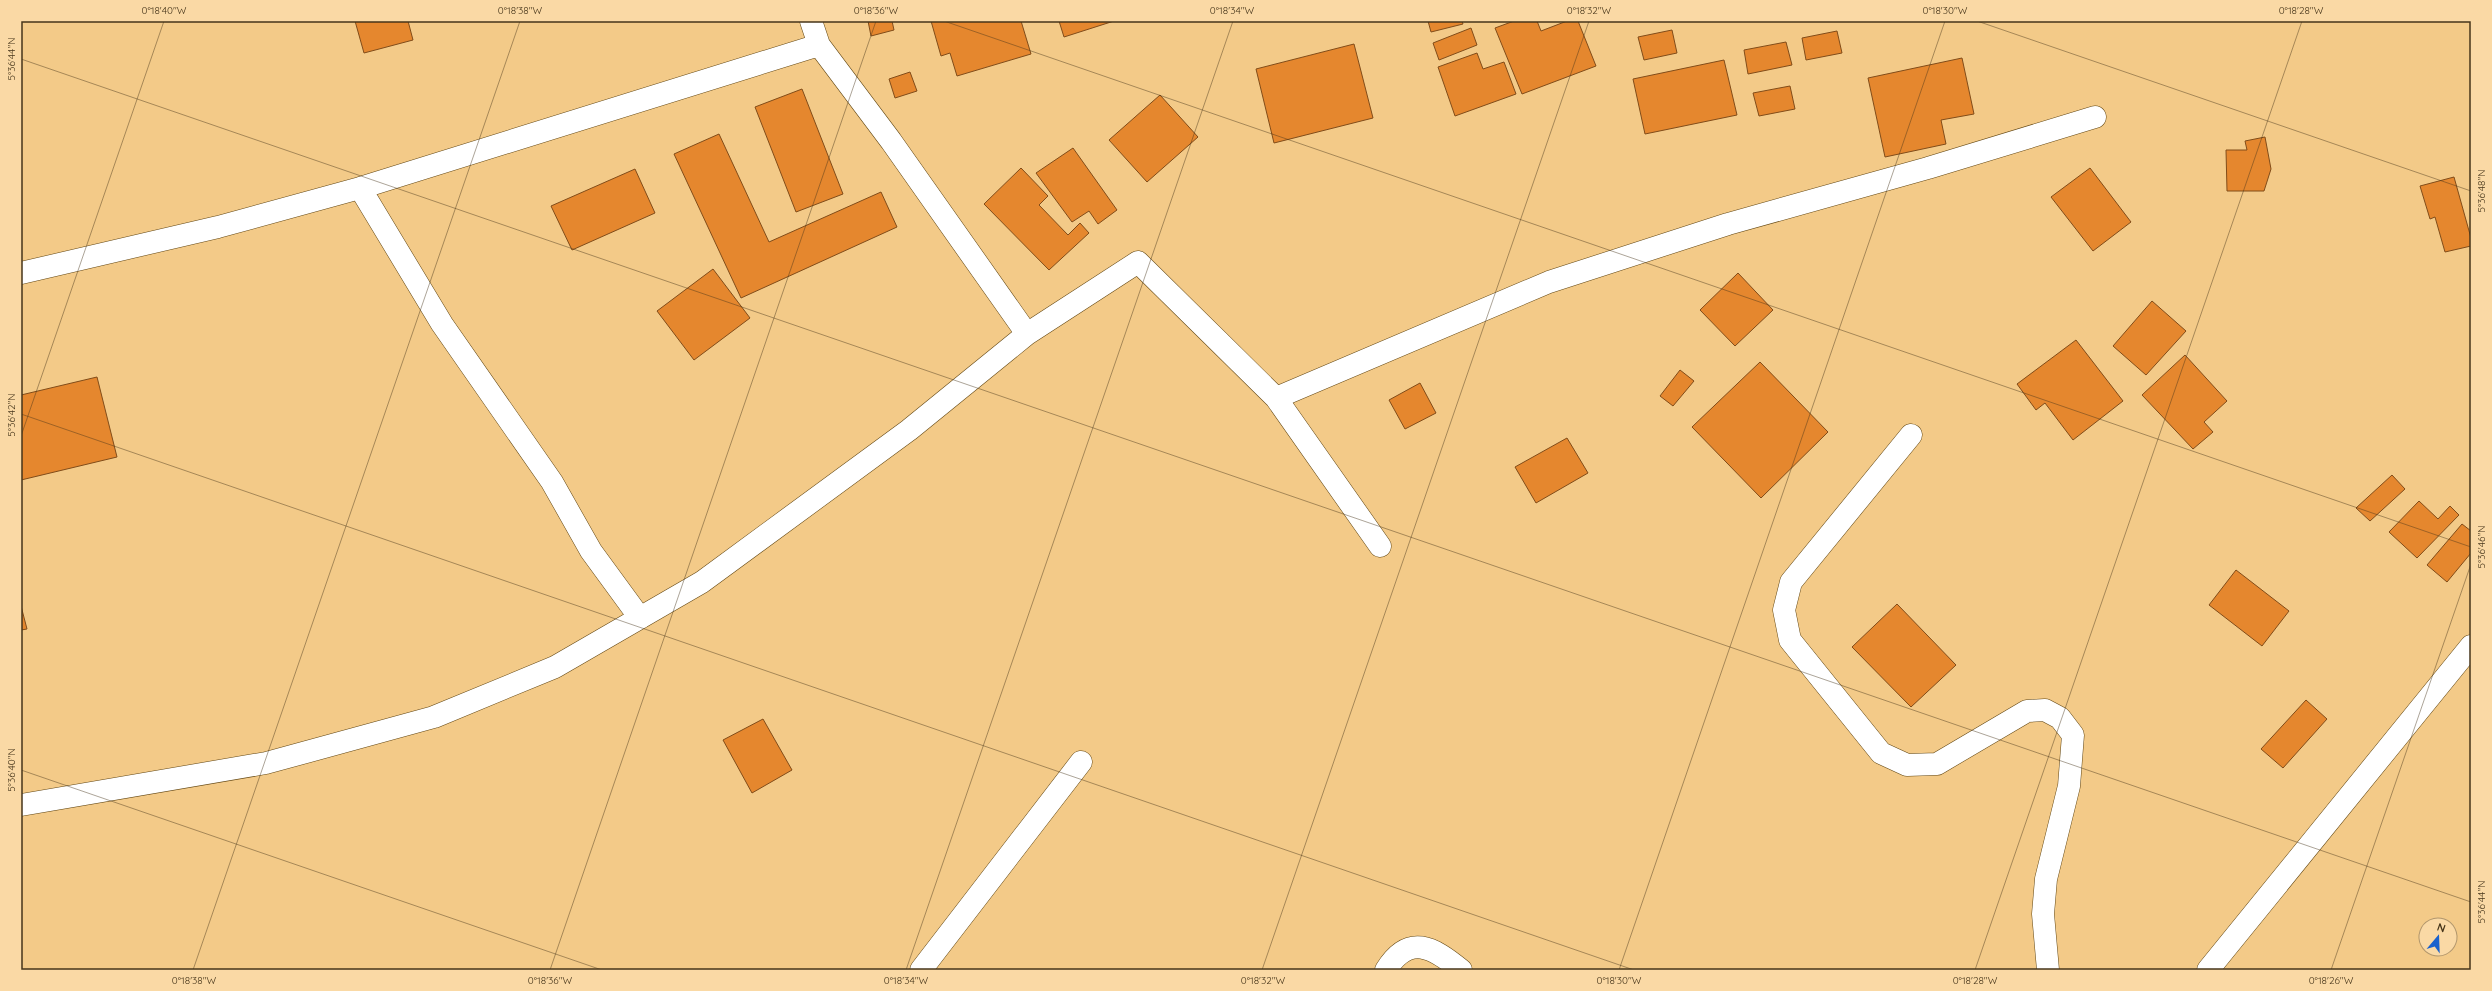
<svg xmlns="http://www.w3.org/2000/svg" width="2492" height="991" font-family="Quicksand,sans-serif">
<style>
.building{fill:#e5872e;stroke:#814c19}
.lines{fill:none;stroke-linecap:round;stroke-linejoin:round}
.minor-casing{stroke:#634713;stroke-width:23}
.minor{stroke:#fff;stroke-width:22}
.ticks{fill:none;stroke:#46351a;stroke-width:1;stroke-opacity:0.45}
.neatline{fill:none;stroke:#46351a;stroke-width:1.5}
.ticks-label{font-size:10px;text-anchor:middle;fill:#46351a}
</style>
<rect width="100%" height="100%" fill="#f3ca88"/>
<path class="building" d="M355,21H408L413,40L364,53Z
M868,21H892L894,30L871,36Z
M931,21H1021L1031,54L957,76L950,53L941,56Z
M1059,21H1114L1064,37Z
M1428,21H1462L1463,24L1431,32Z
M1514,21H1537L1541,31L1567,21H1578L1596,66L1522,94L1495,28Z
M1471,28L1477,45L1439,60L1433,43Z
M1672,30L1677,53L1644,60L1638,37Z
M1837,31L1842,53L1806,60L1802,38Z
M1786,42L1792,65L1748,74L1744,50Z
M1354,44L1373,118L1274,143L1256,69Z
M1477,53L1483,69L1504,62L1516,94L1455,116L1438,67Z
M1962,58L1974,114L1941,120L1946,144L1885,157L1868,78Z
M1724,60L1737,115L1645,134L1633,79Z
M910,72L917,91L895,98L889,79Z
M1790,86L1795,109L1759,116L1753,93Z
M802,89L843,194L796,212L755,107Z
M1160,95L1198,137L1147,182L1109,140Z
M719,134L769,242L881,192L897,227L741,298L674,154Z
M2265,137L2271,169L2264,191H2227L2226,150H2247L2245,141Z
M1073,148L1117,210L1098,224L1089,211L1072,222L1036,173Z
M1021,168L1048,196L1039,205L1068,235L1080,223L1089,233L1049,270L984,204Z
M2090,168L2131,222L2093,251L2051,197Z
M635,169L655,213L572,250L551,206Z
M2454,177L2471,238V246L2445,252L2435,217L2430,219L2420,186Z
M713,269L750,318L694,360L657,311Z
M1738,273L1773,310L1735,346L1700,310Z
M2152,301L2186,331L2146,375L2113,346Z
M2076,340L2123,401L2073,440L2045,403L2036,410L2017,384Z
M2185,355L2227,401L2204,422L2213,432L2193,449L2142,395Z
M1760,362L1828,432L1761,498L1692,427Z
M1680,370L1694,381L1673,406L1660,396Z
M97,377L117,457L21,480V395Z
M1420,383L1436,413L1405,429L1389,400Z
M1567,438L1588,473L1536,503L1515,467Z
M2392,475L2405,489L2370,521L2356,508Z
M2419,501L2438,519L2450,506L2459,515L2417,558L2389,532Z
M2462,524L2471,531V553L2447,582L2427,565Z
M2236,570L2289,611L2262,646L2209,605Z
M1897,604L1956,665L1911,707L1852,647Z
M21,606L27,629L21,630Z
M2306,700L2327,719L2283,768L2261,749Z
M763,719L792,770L752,793L723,740Z"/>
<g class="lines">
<defs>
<path id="minor" d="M811,21L819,45L891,141L1027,334
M360,188L442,324L552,482L591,551L640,618
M21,273L218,227L360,188L819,45
M1276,398L1549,282L1728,224L1928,168L2095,117
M1911,435L1791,582L1784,610L1790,640L1881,753L1907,765L1937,764L2027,711L2045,710L2060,718L2073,735L2069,786L2046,879L2043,914L2048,970
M21,805L266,763L434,717L555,667L702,582L909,430L1027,334L1138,262L1276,398L1380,546
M921,970L1081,762
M1386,970C1409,933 1433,947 1461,970
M2208,970L2471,646"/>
</defs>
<use href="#minor" class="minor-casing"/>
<use href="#minor" class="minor"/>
</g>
<path class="ticks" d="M944,21L2471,547M1977,21L2471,191M21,59L2471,902M21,414L1634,970M21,436L164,21M21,770L602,970M193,970L520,21M550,970L876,21M906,970L1233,21M1262,970L1589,21M1619,970L1945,21M1975,970L2302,21M2331,970L2471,564"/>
<rect width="2492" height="991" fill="none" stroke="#fad9a5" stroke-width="44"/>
<g transform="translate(2438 937) rotate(19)"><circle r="19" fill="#fad9a5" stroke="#b2976d"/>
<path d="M0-3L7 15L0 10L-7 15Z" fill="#1b62cd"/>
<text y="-6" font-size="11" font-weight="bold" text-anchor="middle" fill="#46351a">N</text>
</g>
<rect x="22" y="22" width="2448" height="947" class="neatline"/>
<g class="ticks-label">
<text x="164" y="14">0°18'40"W</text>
<text x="520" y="14">0°18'38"W</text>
<text x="876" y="14">0°18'36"W</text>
<text x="1232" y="14">0°18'34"W</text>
<text x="1589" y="14">0°18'32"W</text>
<text x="1945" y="14">0°18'30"W</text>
<text x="2301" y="14">0°18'28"W</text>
<text transform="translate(11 59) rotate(-90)" y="4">5°36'44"N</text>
<text transform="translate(2481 191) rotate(-90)" y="4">5°36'48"N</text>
<text transform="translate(11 415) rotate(-90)" y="4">5°36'42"N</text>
<text transform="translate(2481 547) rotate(-90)" y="4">5°36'46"N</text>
<text transform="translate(11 770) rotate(-90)" y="4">5°36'40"N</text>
<text transform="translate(2481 902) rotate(-90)" y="4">5°36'44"N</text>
<text x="194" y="984">0°18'38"W</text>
<text x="550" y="984">0°18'36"W</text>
<text x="906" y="984">0°18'34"W</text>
<text x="1263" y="984">0°18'32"W</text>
<text x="1619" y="984">0°18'30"W</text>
<text x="1975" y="984">0°18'28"W</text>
<text x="2331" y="984">0°18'26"W</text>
</g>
</svg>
